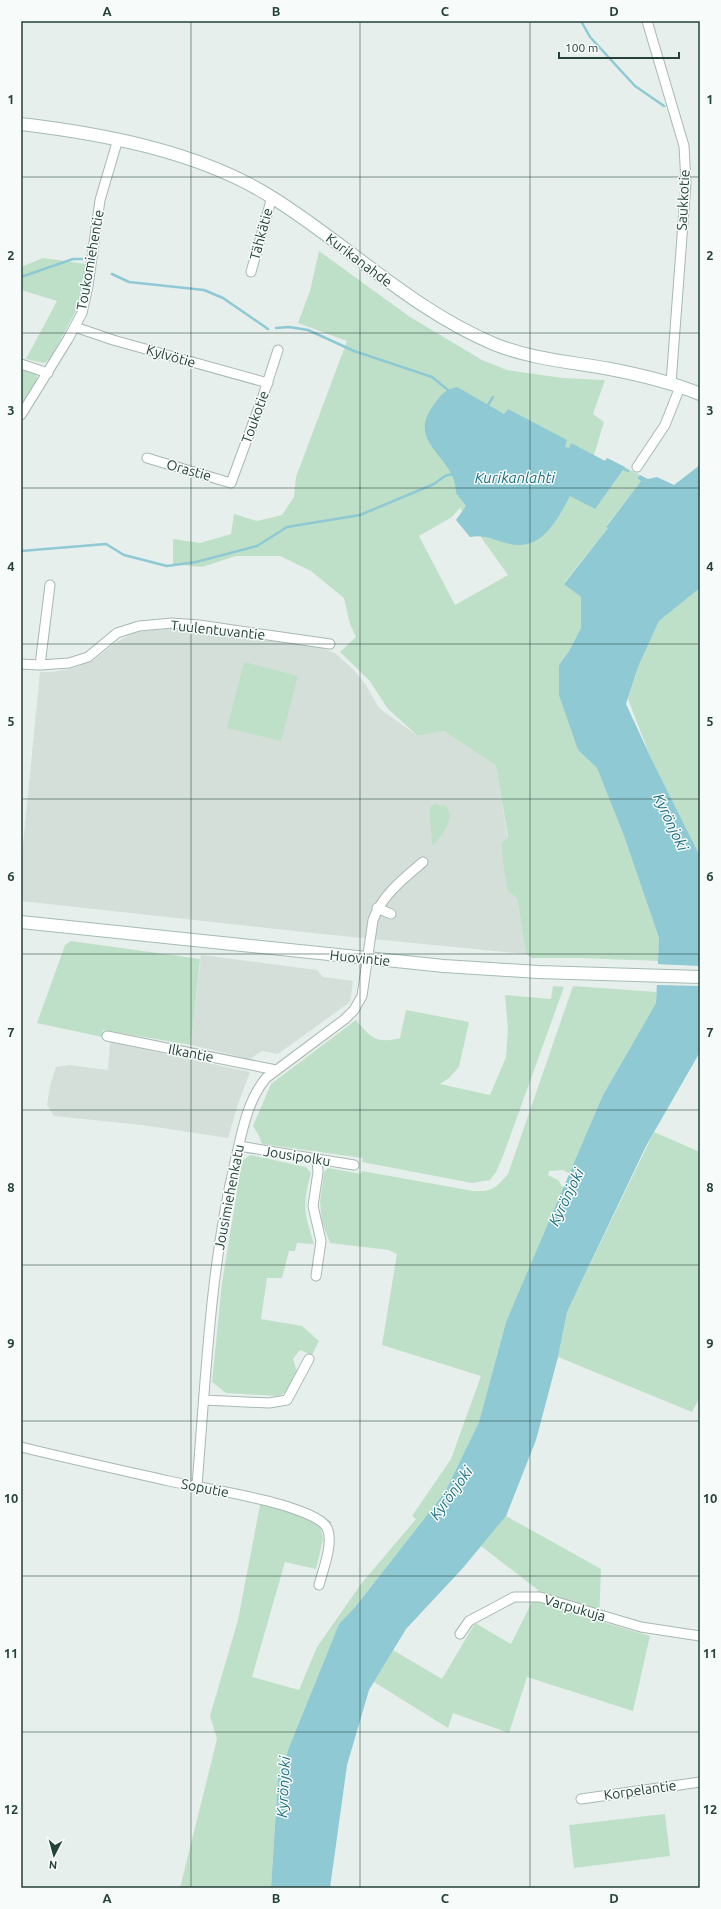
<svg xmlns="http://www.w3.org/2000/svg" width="721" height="1909" font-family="Ubuntu,sans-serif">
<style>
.built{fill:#d4dfda}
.green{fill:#bfe0c8;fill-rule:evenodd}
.water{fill:#8ec9d4}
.pier{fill:#e6efeb}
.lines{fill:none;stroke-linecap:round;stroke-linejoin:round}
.stream{stroke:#8ec9d4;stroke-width:2.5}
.street-casing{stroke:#a8b8b2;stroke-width:11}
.secondary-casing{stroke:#a4bbb3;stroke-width:14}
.street{stroke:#fff;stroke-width:9}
.secondary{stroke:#fff;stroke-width:12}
.grid{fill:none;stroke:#24423a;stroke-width:1;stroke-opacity:0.55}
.labels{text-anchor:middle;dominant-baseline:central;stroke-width:3;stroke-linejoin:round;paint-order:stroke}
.street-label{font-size:14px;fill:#24423a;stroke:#f7fbf9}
.water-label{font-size:15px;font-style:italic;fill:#1c6f80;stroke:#f7fbf9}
.neatline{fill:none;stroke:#24423a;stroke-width:1.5}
.grid-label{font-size:13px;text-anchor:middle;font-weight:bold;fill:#24423a}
</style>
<rect width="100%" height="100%" fill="#e6efeb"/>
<path class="built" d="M167,629L203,631L322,648L336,654L353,669L366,685L379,708L418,736L444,731L496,766L526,954L322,934L21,901V865L40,672H52L74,668L94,660L115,643L135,632Z
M201,955L317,970L323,977L353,981L350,1002L278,1054L262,1051L250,1059L191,1045Z
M110,1042L250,1072L237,1107L228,1138L142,1125L54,1116L47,1105L50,1086L56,1067L69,1065L108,1070Z"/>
<path class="green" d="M319,251L410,317L482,360L507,370L563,378L605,380L593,414L604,422L594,455L605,461L607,458L640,475L637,478L641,481L606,526L608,528L564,583L581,597V628L569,651L559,665L578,750L597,768L624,836L659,938L658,961L581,958H532L526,954L517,898L508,891L503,863L502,843L508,837L496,766L444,731L418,736L388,709L369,680L340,652L356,637L350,624L344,598L311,571L280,556H236L202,567L173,564V539L200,543L231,534L234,514L257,521L282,515L294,497L296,477L347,341L298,323L310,291ZM460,508L508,575L455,605L419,536L452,517Z
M43,258L86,264L77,309L50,359L44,363L26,359L57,301L21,290V267Z
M21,368L35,373L38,379L21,406Z
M700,588V856L650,756L628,699L638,667L659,621Z
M244,662L298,676L281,741L227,728Z
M435,804L446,806C456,820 443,833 434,845L432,844C432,838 429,811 430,808C431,807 434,804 435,804Z
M71,941L200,959L191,1045L103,1030L102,1037L37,1023L65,945Z
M553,986L564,987L503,1156L496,1172L490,1180L472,1183L362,1162L363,1158L262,1144L259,1136L253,1126L271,1084L356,1020C371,1038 376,1044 400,1038L406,1010L469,1022L459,1067L449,1078L440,1084L490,1095L506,1057L508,1029L505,995L551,999Z
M573,986L656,992V1003L603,1095L570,1174L563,1170L549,1171L548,1175L558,1180L564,1189L506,1322L479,1422L445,1492L356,1606L339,1624L290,1745L278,1779L271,1888H180L217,1739L210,1716L238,1620L260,1505L266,1498L304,1508L332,1522L321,1530L323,1539L316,1569L285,1562L252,1677L299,1690L317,1647L361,1584L416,1519L412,1516L451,1459L481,1376L382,1345L397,1254L389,1250L330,1243L322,1222L320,1202L324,1172L328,1168L361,1174L362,1171L473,1191C492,1192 496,1188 508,1174Z
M654,1132L700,1152V1397L692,1412L558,1357L567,1312Z
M250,1155L306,1167L311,1173C302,1206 304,1212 314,1244L297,1243L295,1251H289L282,1278H267L261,1319L302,1326L319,1341L312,1355L300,1350L293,1359L297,1372L287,1392L278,1396L226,1393L212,1382L222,1283L242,1161Z
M506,1516L601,1569L599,1621L650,1636L633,1711L527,1677L509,1733L453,1713L448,1728L374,1682L393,1650L442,1679L475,1623L511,1644L538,1590L481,1546Z
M665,1814L670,1856L574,1868L569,1825Z"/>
<path class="water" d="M457,387L504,414L508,409L567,440L565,447L569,448L571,443L605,461L607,458L625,467L595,509L570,496C557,520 542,551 510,544C496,541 485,534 470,537L456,520L466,506L456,493C457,457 405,444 433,406C441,395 443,391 457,387Z
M700,465V588L659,621L638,667L626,704L650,756L700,856V1052L646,1146L567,1312L558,1357L536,1440L506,1516L462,1569L406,1629L369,1690L347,1765L330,1888H271L278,1779L290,1745L339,1624L356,1606L445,1492L479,1422L506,1322L603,1095L656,1003L659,938L624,836L597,768L578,750L559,695V665L569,651L581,628V597L564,584L608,528L606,527L641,481L637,478L640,475L648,479L657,477L674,485Z"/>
<path class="pier" d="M655,964L700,966V986L655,985Z"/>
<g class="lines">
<path class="stream" d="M581,21L590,37L635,86L664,106
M112,274L129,282L204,290L223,298L268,329
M21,277L73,259H82
M276,328L289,327L308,330L354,351L432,377L448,390
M488,405L493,397
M624,469L628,471
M21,551L106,544L124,555L167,566L196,562L257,546L287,527L360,515L434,484L445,476L452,474"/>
<defs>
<path id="street" d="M647,21L684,146L686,183L671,383
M251,272L272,197
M75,327L113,340L268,383
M21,364L48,373
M21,415L68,339L82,313L88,286L100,200L118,139
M147,458L231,483L263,396L278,350
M637,467L665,425L680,387
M21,664L40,665L69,663L88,657L117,633L139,626L172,623L199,625L330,644
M40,665L50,585
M377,908L391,914
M107,1036L276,1070
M239,1146L354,1165
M316,1276L321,1241L313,1206L318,1172L317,1160
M204,1400L269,1403L287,1400L309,1359
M21,1447C70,1459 120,1470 169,1481C207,1489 245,1494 282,1505C294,1509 322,1517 327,1528C334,1542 323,1570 319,1585
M197,1485C206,1377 210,1268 235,1162C242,1132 247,1101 266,1078L345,1019L354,1010L362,996L373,920C382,895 403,879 423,862
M460,1634L469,1621L514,1597H540L641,1627L700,1636
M581,1799L700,1782"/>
<path id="secondary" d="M21,124C105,134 201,152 273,198C348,245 411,309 494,344C531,359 572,362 610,369C641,375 671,382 700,394
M21,922L444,966L538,972L700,977"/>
</defs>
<use href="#street" class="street-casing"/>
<use href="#secondary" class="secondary-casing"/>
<use href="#street" class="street"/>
<use href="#secondary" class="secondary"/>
</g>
<path class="grid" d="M191,21V1888M360,21V1888M530,21V1888M21,177H700M21,333H700M21,488H700M21,644H700M21,799H700M21,954H700M21,1110H700M21,1265H700M21,1421H700M21,1576H700M21,1732H700"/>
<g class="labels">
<g class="street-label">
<text transform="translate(683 200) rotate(-87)">Saukkotie</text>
<text transform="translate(261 234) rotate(-75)">Tähkätie</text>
<text transform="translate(90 260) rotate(-80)">Toukomiehentie</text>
<text transform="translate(359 260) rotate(37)">Kurikanahde</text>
<text transform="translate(171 356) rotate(16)">Kylvötie</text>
<text transform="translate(255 417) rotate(-70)">Toukotie</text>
<text transform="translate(189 470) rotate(16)">Orastie</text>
<text transform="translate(218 630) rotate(6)">Tuulentuvantie</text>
<text transform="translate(360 958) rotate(6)">Huovintie</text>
<text transform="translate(191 1053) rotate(11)">Ilkantie</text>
<text transform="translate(297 1156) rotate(9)">Jousipolku</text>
<text transform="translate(229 1197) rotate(-79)">Jousimiehenkatu</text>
<text transform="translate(205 1488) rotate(11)">Soputie</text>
<text transform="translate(575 1608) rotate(16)">Varpukuja</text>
<text transform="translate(640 1790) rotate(-8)">Korpelantie</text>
</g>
<g class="water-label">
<text x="515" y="477">Kurikanlahti</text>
<text transform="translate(671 822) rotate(65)">Kyrönjoki</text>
<text transform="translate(566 1197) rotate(-64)">Kyrönjoki</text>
<text transform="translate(451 1493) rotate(-54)">Kyrönjoki</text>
<text transform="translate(283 1787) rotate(-87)">Kyrönjoki</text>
</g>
</g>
<rect width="721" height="1909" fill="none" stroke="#f7fbf9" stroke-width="44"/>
<g transform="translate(54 1855) rotate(186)" stroke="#f7fbf9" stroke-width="3" paint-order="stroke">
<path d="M0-3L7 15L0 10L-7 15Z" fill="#24423a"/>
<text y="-6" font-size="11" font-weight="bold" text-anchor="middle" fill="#24423a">N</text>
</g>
<path d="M559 52v6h120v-6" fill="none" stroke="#24423a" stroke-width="2"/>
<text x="565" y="52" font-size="12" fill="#24423a" stroke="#f7fbf9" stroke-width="3" paint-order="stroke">100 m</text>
<rect x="22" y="22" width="677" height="1865" class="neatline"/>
<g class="grid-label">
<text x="107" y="16">A</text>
<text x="276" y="16">B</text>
<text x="445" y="16">C</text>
<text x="614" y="16">D</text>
<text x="11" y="104">1</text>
<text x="710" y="104">1</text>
<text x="11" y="260">2</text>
<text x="710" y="260">2</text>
<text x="11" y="415">3</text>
<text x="710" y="415">3</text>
<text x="11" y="571">4</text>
<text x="710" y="571">4</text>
<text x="11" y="726">5</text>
<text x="710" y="726">5</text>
<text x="11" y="881">6</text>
<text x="710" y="881">6</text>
<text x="11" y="1037">7</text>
<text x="710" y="1037">7</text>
<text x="11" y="1192">8</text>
<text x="710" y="1192">8</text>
<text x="11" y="1348">9</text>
<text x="710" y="1348">9</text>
<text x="11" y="1503">10</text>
<text x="710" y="1503">10</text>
<text x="11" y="1658">11</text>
<text x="710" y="1658">11</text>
<text x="11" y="1814">12</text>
<text x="710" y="1814">12</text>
<text x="107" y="1903">A</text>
<text x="276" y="1903">B</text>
<text x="445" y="1903">C</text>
<text x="614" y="1903">D</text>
</g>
</svg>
